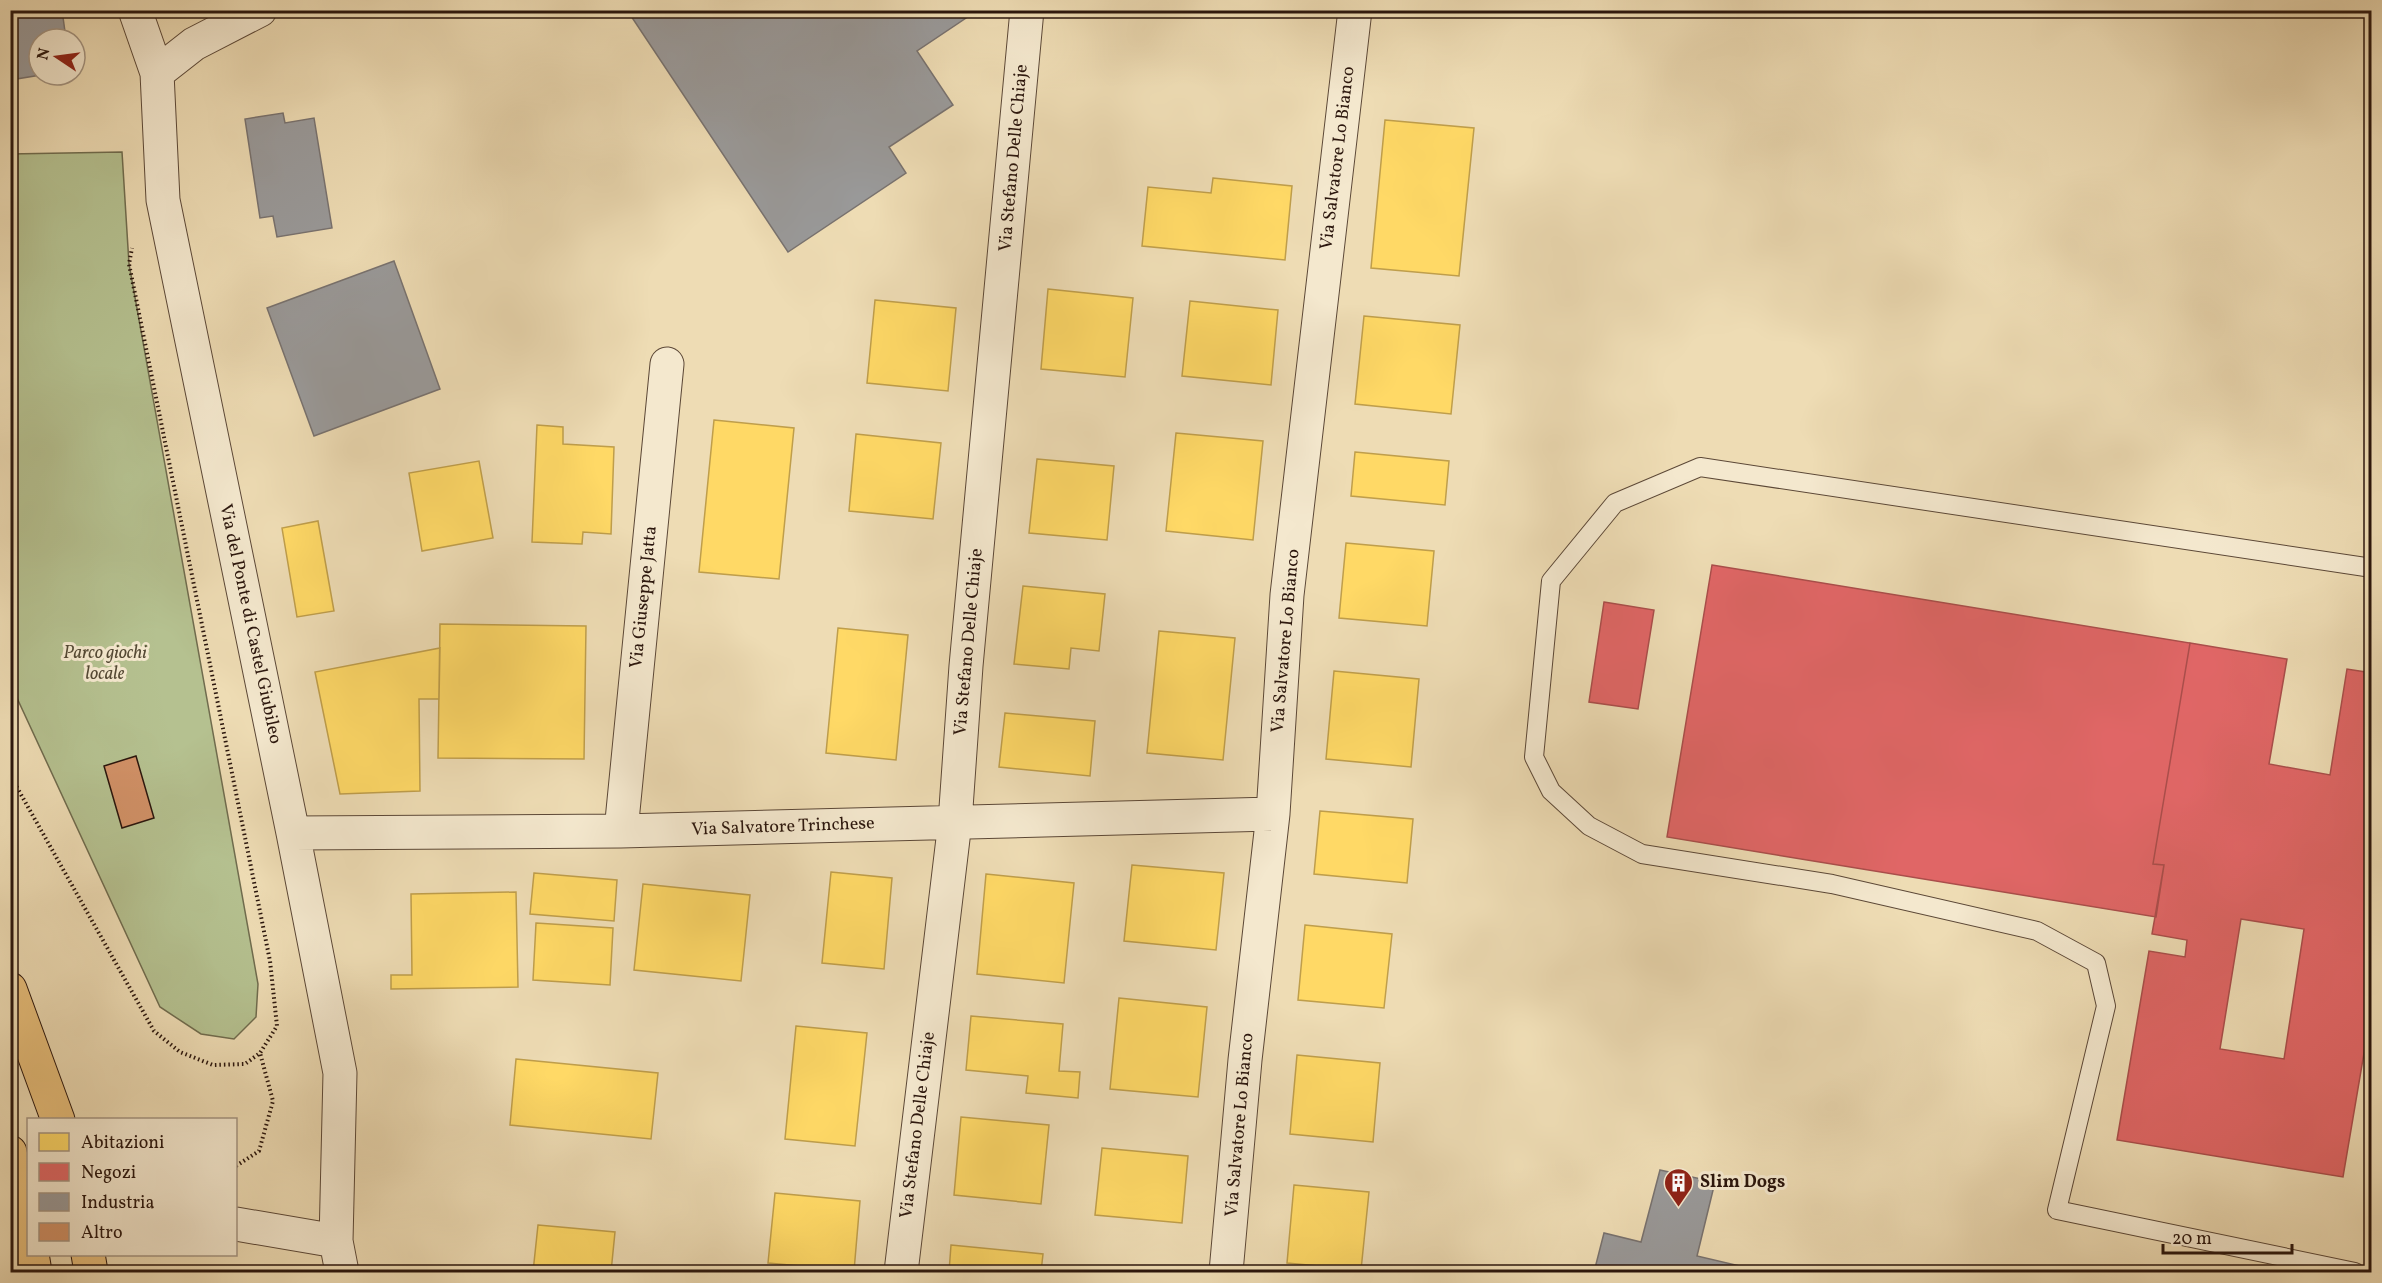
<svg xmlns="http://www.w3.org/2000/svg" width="2382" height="1283" font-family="Vollkorn,serif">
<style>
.green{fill:#b5c190;stroke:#706c4e;stroke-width:1.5}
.homes{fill:#ffd966;stroke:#bf9e4b;stroke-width:1.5}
.shops{fill:#e06666;stroke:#aa4e4b;stroke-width:1.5;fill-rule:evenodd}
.industry{fill:#999;stroke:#78726f;stroke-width:1.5}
.building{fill:#d19167;stroke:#2b160d;stroke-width:1.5}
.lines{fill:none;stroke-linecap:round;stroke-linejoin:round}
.service-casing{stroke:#5c4837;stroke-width:20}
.minor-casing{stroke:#5c4837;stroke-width:35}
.motorway-casing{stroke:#2b160d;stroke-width:35}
.path{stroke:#2b160d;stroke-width:4;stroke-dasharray:1.5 3;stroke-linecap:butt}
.service{stroke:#f4e8ce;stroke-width:18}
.minor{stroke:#f4e8ce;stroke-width:33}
.motorway{stroke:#e7be7a;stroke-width:33}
.labels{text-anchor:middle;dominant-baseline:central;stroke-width:6;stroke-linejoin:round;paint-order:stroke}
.street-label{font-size:18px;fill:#2b160d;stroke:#f4e8ce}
.park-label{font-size:18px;font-style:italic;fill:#544934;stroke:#f4e8ce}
.poi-label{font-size:18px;font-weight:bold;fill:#2b160d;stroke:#f4e8ce;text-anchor:start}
</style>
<rect width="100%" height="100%" fill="#eedcb4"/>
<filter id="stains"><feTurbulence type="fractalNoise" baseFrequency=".00333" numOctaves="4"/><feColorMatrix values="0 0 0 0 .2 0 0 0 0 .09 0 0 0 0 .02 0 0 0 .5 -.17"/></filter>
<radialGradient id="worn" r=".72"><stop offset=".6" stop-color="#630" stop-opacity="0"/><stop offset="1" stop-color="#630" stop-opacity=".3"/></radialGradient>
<path class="green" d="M122,152L129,264L258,984L256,1017L234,1039L201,1034L160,1007L11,685L10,154Z"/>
<path class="homes" d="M1385,120L1474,128L1459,276L1371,268Z
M1213,178L1292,186L1285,260L1142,246L1148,187L1211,193Z
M1048,289L1133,298L1125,377L1041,369Z
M875,300L956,308L948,391L867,383Z
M1190,301L1278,310L1271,385L1182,376Z
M1364,316L1460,325L1451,414L1355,404Z
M714,420L794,428L779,579L699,572Z
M537,425L563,427V444L614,447L611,534L583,532L582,544L532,542Z
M1176,433L1263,441L1253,540L1166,531Z
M856,434L941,443L933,519L849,511Z
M1355,452L1449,461L1445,505L1351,496Z
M1037,459L1114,466L1107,540L1029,533Z
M479,461L493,538L422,551L409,473Z
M318,521L334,611L297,617L282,528Z
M1346,543L1434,551L1427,626L1339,618Z
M1023,586L1105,594L1099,651L1071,648L1069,669L1014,664Z
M440,624L586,626L584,759L438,758Z
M838,628L908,635L896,760L826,753Z
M1159,631L1235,638L1223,760L1147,753Z
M440,648L439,699H419L420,791L340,794L315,672Z
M1334,671L1419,679L1411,767L1326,759Z
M1005,713L1095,721L1090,776L999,767Z
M1320,811L1413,819L1407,883L1314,874Z
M1132,865L1224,873L1216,950L1124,941Z
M831,872L892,878L884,969L822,963Z
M534,873L617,880L614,921L530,914Z
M986,874L1074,883L1064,983L977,974Z
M643,884L750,895L741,981L634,970Z
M516,892L518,987L391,989V975H412L411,894Z
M536,923L613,928L610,985L533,980Z
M1305,925L1392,934L1384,1008L1298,1000Z
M1119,998L1207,1007L1198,1097L1110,1089Z
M971,1016L1063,1024L1059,1071L1080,1072L1078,1098L1026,1093L1028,1076L966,1070Z
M796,1026L867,1033L855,1146L785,1139Z
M1297,1055L1380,1063L1373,1142L1290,1134Z
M516,1059L658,1073L651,1139L510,1125Z
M961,1117L1049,1125L1041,1204L954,1195Z
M1102,1148L1188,1156L1182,1223L1095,1215Z
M1294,1185L1369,1192L1361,1270L1287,1263Z
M775,1193L860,1201L854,1271L768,1263Z
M538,1225L615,1232L611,1272H533Z
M951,1245L1043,1254L1041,1272H949Z"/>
<path class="shops" d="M1712,565L2190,643L2153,864L2164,865L2156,917L1667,837Z
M1604,602L1654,610L1638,709L1589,702Z
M2190,643L2287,659L2269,764L2330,775L2347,669L2372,673V1006L2343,1177L2117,1140L2149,951L2185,957L2187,940L2152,934L2164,865L2153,864ZM2241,919L2304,929L2284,1059L2220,1049Z"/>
<path class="industry" d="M10,10H62L66,39H39V75H41L10,80Z
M627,10H978L917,51L953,105L889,147L906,173L788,252Z
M283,113L285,123L314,118L332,228L277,237L273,216L260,218L245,119Z
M394,261L440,389L314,436L267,308Z
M1660,1170L1715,1182L1697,1256L1740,1266L1739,1272H1594L1604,1233L1641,1242Z"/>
<path class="building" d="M136,756L154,818L122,828L104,766Z"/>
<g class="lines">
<defs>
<path id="service" d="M2355,1272L2057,1210L2106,1006L2096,963L2037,931L1832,884L1642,854L1589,826L1551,791L1534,757L1551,581L1615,503L1700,467L2372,568"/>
<path id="minor" d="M135,10L157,73L163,200L293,833L340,1073L336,1241L342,1272
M157,73L194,44L260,10
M621,831L667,364
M293,833L621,831L1273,814
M236,1224L336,1241
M901,1272L955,822L966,666L1027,10
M1226,1272L1245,1060L1273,814L1287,595L1355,10"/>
<path id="motorway" d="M10,989L58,1120
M10,1152L28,1239
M32,1254L35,1272
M88,1254L91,1272"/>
</defs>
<use href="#service" class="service-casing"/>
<use href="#minor" class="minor-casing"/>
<use href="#motorway" class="motorway-casing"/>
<path class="path" d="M10,775L154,1031L180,1052L213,1065L245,1064L260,1053L277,1026L270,961L129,264L132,248
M236,1166L259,1151L273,1101L260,1053"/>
<use href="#service" class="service"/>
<use href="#minor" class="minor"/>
<use href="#motorway" class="motorway"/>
</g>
<defs>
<symbol id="building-pin" viewBox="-11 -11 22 30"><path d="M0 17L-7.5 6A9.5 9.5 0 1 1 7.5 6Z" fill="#8f2418" stroke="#f4e8ce"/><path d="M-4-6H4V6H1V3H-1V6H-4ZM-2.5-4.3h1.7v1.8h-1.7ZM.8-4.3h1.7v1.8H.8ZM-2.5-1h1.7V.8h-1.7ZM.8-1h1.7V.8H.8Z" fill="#fff"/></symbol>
</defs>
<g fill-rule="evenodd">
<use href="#building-pin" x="1662" y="1166" width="33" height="45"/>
</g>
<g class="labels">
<g class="street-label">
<text transform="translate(1014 158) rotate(-85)">Via Stefano Delle Chiaje</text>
<text transform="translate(1338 158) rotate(-83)">Via Salvatore Lo Bianco</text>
<text transform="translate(644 597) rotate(-84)">Via Giuseppe Jatta</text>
<text transform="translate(250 624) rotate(78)">Via del Ponte di Castel Giubileo</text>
<text transform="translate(1286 641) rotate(-85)">Via Salvatore Lo Bianco</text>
<text transform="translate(969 642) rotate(-85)">Via Stefano Delle Chiaje</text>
<text transform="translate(783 827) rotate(-2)">Via Salvatore Trinchese</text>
<text transform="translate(918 1125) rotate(-83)">Via Stefano Delle Chiaje</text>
<text transform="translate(1240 1125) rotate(-85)">Via Salvatore Lo Bianco</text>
</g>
<g class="park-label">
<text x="105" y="653">Parco giochi<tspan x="105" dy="21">locale</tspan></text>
</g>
<g class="poi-label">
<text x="1700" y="1182">Slim Dogs</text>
</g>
</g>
<rect width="2382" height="1283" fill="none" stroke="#eedcb4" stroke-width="36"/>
<rect x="12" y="12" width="2358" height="1259" fill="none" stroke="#2b160d" stroke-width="3"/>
<rect x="18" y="18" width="2346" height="1247" fill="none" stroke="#2b160d" stroke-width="1.5"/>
<rect x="27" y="1118" width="210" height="138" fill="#f4e8ce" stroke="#a49481" stroke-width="1.5"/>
<rect x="39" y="1133" width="30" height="18" fill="#ffd966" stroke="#a49481" stroke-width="1.5"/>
<text x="81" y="1148" font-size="18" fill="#2b160d">Abitazioni</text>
<rect x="39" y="1163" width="30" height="18" fill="#e06666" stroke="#a49481" stroke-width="1.5"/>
<text x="81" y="1178" font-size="18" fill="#2b160d">Negozi</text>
<rect x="39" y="1193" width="30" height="18" fill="#999999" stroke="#a49481" stroke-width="1.5"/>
<text x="81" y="1208" font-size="18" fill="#2b160d">Industria</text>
<rect x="39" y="1223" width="30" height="18" fill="#d19167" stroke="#a49481" stroke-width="1.5"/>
<text x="81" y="1238" font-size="18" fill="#2b160d">Altro</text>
<g transform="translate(57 57) rotate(283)"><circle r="28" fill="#f4e8ce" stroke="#a49481" stroke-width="1.5"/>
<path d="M0-4.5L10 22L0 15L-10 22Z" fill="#8f2418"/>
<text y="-9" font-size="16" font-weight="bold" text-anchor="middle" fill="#2b160d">N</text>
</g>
<path d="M2163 1244v9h129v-9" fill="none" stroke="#2b160d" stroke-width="3"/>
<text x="2172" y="1244" font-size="18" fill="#2b160d" stroke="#f4e8ce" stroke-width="4.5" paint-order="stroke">20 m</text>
<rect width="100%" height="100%" filter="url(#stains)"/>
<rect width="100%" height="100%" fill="url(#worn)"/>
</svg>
